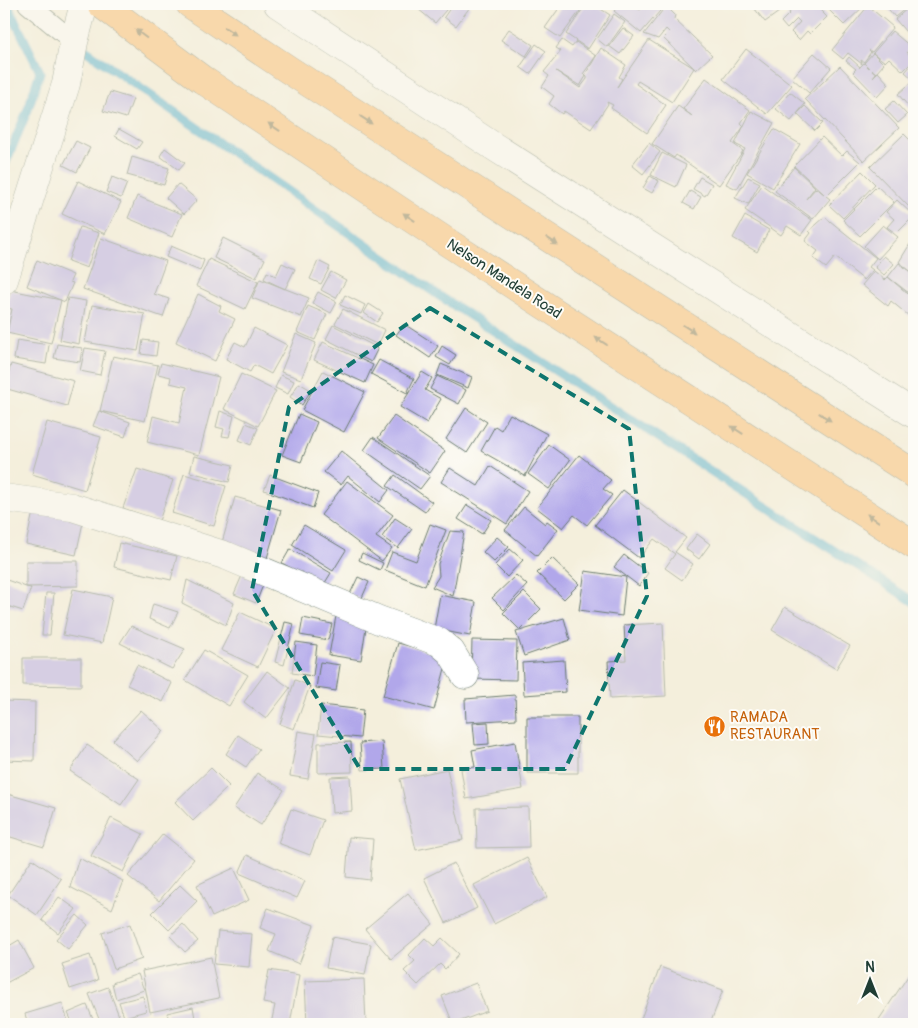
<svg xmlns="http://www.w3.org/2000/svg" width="918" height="1028" font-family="Pangolin,sans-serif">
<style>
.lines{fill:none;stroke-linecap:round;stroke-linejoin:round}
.stream{stroke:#53b1d2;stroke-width:9}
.building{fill:#b1a7ea}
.lane-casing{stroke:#6a7b6f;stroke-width:21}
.street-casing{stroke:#6a7b6f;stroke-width:29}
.primary-casing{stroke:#6a7b6f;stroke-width:29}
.lane{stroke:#fff;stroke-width:19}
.street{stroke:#fff;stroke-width:28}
.primary{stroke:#fdbc70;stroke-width:28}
.oneway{fill:#83764f}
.marked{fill:none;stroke:#0f766e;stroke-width:4;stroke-dasharray:10 6;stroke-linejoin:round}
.labels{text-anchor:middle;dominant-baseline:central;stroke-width:4;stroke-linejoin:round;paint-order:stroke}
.street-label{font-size:15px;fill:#1f3d34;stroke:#fdfcf7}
.food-label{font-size:15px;fill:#c56008;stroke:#fdfcf7;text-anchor:start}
</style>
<rect width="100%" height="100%" fill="#fdfcf7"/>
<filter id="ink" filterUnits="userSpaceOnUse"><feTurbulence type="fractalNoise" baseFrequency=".02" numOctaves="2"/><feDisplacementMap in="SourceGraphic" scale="10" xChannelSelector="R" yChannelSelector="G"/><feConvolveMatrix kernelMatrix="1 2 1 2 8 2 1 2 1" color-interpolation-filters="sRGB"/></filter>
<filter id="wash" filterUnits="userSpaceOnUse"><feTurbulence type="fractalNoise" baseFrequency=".0096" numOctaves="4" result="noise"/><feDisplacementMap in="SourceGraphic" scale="20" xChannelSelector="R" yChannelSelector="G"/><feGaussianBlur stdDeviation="1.12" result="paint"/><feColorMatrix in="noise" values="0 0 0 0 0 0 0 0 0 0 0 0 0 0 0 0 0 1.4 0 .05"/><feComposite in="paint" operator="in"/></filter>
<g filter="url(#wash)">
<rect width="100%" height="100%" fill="#f4efdc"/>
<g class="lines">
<path class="stream" d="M78,45L441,297L914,602
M4,167L28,109L40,72L7,4"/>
</g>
<g id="blocks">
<path class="building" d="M412,4H451L435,23Z
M453,4H465L470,7L456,26L444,17Z
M562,4H585L560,38L545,28Z
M586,4H593L610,15L588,49L566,34Z
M620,4H632L640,10L645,4H666L641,33L614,11Z
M751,4H790L765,22Z
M794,4H814L827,17L810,34L807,31L799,40L791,32L800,22L797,19L787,29L781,22L790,13L788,10Z
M823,4H866L844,25Z
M884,4H911L895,17Z
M913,4L914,30L912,27L906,32L895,19Z
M666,6L675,15L674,19L712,55L696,70L663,38L669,32L666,29L658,39L644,34Z
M868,6L893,27L872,52L869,50L871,52L864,62L861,60L862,64L848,53L843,59L832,50Z
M614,14L625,22L607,47L597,39Z
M623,28L634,36L620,54L609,46Z
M509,29L533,45L526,56L501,40Z
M892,31L911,47L907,52L914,60L903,71L889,58L885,62L873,53Z
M562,40L572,47L576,42L596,56L583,74L586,76L580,86L556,71L580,88L587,79V77L585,75L601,48L626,65L619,77L622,79L617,87L649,40L694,68L672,102L638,81L636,84L666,105L647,133L611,108L613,105L607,102L608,104L591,129L564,111L562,114L549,104L554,96L542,87L549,76L544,72L561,51L556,48Z
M536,44L546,51L530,74L520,67Z
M746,49L792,85L767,114L723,79Z
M814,53L831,68L809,93L792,78Z
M873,53L884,64L876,73L872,70L876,73L873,77L878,72L889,84L877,97L853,72L856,69L846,61L849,57L860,67L859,68L864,63L869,68L864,63Z
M914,62V78L913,79L905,72Z
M840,66L899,128L864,161L805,99Z
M706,78L750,110L741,123L744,126L732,143L743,151L719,185L676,155L674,158L652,144L678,106L692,116L683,109Z
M914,80V113L898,94Z
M110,92L133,99L126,118L103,111Z
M790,92L805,104L791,121L776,109Z
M894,101L907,115L898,123L885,109Z
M805,106L823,123L815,131L797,114Z
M751,111L774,123L737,189L726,184L745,149L735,144Z
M119,129L142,142L137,149L115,136Z
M774,129L800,144L773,188L747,173Z
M904,134L914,144L913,211L870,167Z
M822,137L842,156L847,151L860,162L826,196L830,199L813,219L775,191L794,167L815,187L806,199L816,188L824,194L794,166Z
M76,141L90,148L77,172L63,165Z
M649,143L660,152L643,174L632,165Z
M165,148L185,163L179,170L160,156Z
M662,153L686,165L676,187L651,175Z
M132,157L169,168L164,185L127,175Z
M862,171L875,184L843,218L829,205Z
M650,176L659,181L652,193L643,188Z
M112,177L127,183L121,198L106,192Z
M700,177L712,184L705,196L693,189Z
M748,177L760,183L748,204L735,198Z
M78,181L121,202L105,234L62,214Z
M178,184L197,200L184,214L166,198Z
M762,185L812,220L801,235L787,226L781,235L745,210Z
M877,186L894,202L860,236L843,220Z
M690,191L701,197L694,209L683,203Z
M137,196L182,214L172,237L128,218Z
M897,200L914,216L899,231L897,229L894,232L887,227L894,219L886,212Z
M745,216L769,230L757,252L733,238Z
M825,217L876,258L869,267L873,270L864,280L835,257L826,268L813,258L818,251L805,241L811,233L809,231Z
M883,225L898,237L878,259L864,246Z
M80,227L99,233L87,268L68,261Z
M101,238L166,261L154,294L169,299L163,317L83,289Z
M223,238L265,259L256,278L214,258Z
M910,244L913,246L914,244V274L899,262Z
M171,246L204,260L200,271L166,257Z
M884,256L894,264L884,275L875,267Z
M209,259L258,282L245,309L196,286Z
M37,260L73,275L70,282L73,283L65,302L27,286Z
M318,261L330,267L321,284L310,279Z
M282,263L295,269L285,289L264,279L267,272L276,276Z
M899,263L914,275V297L888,277Z
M874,271L885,280L888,277L914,299V309L909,316L891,301L888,306L862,285Z
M331,272L346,280L336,298L321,290Z
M260,279L309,298L301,317L252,298Z
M10,290L61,300L51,343L7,333L12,309L6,308Z
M318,292L337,302L331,313L312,303Z
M198,294L221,306L219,311L235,319L215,361L176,342Z
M345,295L365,305L361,314L340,305Z
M68,298L86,301L79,344L60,340Z
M369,304L383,313L377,322L364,313Z
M92,305L145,314L138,351L85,342Z
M308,306L327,314L315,340L297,332Z
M343,309L385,330L378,345L335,324Z
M404,324L438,346L430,358L396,335Z
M333,325L378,348L371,362L326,339Z
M254,328L287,345L271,374L254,365L250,372L226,359L235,342L245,347Z
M296,334L316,343L301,379L281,372Z
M17,340L49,345L46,364L14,359Z
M143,340L158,342L156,356L141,354Z
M323,342L373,365L365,383L314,360Z
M57,344L82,348L80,362L54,358Z
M442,346L456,355L450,365L436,357Z
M85,348L105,351L100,375L80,371Z
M113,356L158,365L145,421L100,411Z
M379,360L414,379L407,393L371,374Z
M161,363L219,377L199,455L147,442L153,416L179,423L187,387L170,383L171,377L158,374Z
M11,364L74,381L67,406L4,388Z
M441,364L472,377L468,388L437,375Z
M323,371L365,392L344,432L302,410Z
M422,372L432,378L425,390L441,399L427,423L400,407Z
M241,374L276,391L258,426L224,409Z
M281,375L294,381L288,394L275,388Z
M437,376L466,390L459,404L430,389Z
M299,383L311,390L302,405L290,397Z
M466,408L487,422L467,453L446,439Z
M99,411L130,422L125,437L93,426Z
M220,411L234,416L229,437L222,436L224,429L216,427Z
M299,414L317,422L301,462L282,455Z
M510,414L547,434L525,476L481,451L495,426L501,430Z
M394,416L445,451L430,473L378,438Z
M47,422L101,437L85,490L32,474Z
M246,423L258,428L251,445L239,440Z
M373,437L430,476L420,489L364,450Z
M549,445L570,460L549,489L528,474Z
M341,451L389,490L380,502L348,476L341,485L324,472Z
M579,455L611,480L603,489L612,495L587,525L574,515L563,528L537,508Z
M194,456L233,465L229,482L190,472Z
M490,466L528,491L507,524L441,482L450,468L478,486Z
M137,469L173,480L159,521L123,508Z
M184,474L226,486L214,526L172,513Z
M270,475L318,493L313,508L264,490Z
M395,475L432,502L425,512L387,486Z
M347,481L393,515L376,537L392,548L382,561L321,515Z
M623,490L686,538L675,552L693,564L682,580L665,568L675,554L654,539L639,558L595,525Z
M235,497L281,510L267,558L221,546Z
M467,505L491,520L482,534L458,519Z
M34,507L84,518L76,555L26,544Z
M524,507L545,524L547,521L558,529L537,556L505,530Z
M395,518L412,529L398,548L382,537Z
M430,524L446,530L425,586L385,570L392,552L416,561Z
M304,525L346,550L333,571L292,545Z
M450,531L464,532L453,596L432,587L439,576L438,564Z
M697,534L710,544L699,559L686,549Z
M497,537L509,547L494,562L483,552Z
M119,543L177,556L171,580L114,567Z
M290,549L331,573L323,586L282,563Z
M510,549L523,560L507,577L495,565Z
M362,553L383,563L380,570L359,560Z
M624,555L648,573L639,586L614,567Z
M552,558L579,584L564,599L537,573Z
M26,561H78V586L26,587L31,588L23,611L4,605V579L26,587Z
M244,571L265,580L256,603L234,594Z
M585,571L626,577L622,616L579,610Z
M516,575L527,585L504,610L492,598Z
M358,577L369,582L361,600L350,594Z
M187,580L234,603L226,625L182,603Z
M73,589L112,597L102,643L63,635Z
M524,592L541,609L520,630L503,613Z
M46,593H54L50,635H42Z
M440,595L476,602L470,636L434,629Z
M153,604L178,612L170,628L149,619Z
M785,607L850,646L836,669L772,630Z
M240,612L276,629L258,667L221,650Z
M336,616L367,621L361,660L329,655Z
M303,618L332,624L328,640L300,635Z
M564,618L570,640L524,656L516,632Z
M285,622L294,624L284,665L275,662Z
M663,623L666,696L610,699L608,661L626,660L624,625Z
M131,626L185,649L172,669L120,643Z
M472,640L517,641L516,680L471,679Z
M296,642L317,645L313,676L292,673Z
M398,643L448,657L434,710L383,696Z
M204,650L248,675L229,706L185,680Z
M23,658H81V686L23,685Z
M564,660L566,692L524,695L522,663Z
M320,662L340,665L336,691L316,688Z
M137,665L172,683L163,702L127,685Z
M267,671L290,688L266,719L244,702Z
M295,680L310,686L294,729L280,724Z
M515,695L516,719L466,722L465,699Z
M4,701L35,702L34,761L4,760Z
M321,705L363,710L360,738L318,734Z
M141,710L164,731L137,761L113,740Z
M527,717H578V773H527Z
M488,722L489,744L475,745L473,723Z
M298,731L316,734L308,779L290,776Z
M238,735L259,749L246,767L226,754Z
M382,741L384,769L362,770L360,743Z
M351,742L352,772L318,773V743Z
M515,742L523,789L466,799L461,769L475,767L472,750Z
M87,745L139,779L121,805L70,771Z
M211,768L229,786L193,821L175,802Z
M447,769L463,840L416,850L400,779Z
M257,773L284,790L261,825L234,808Z
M350,776L352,811L332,813L330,777Z
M4,793L56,808L44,847L4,835Z
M528,807L529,847L477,848L476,808Z
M291,809L323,820L310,855L278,843Z
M111,818L143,834L123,872L91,856Z
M163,834L194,859L159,901L128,876Z
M349,837L373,839L370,880L346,877Z
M247,855L305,881L297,898L239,873Z
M79,858L123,881L112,909L70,887Z
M527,858L547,897L494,924L474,885Z
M32,859L61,879L37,915L8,895Z
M454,863L477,908L446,923L424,878Z
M234,868L249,900L212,917L197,885Z
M180,885L197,901L169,930L152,913Z
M408,893L433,924L391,959L365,929Z
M59,897L76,909L58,933L42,920Z
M268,908L314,925L299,964L269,951L276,934L260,928Z
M77,915L88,925L68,949L56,939Z
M130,924L142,959L114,969L102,933Z
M183,924L198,941L185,952L170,936Z
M218,931L252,934L249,967L214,964Z
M332,937L371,944L365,975L326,968Z
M425,938L434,946L442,938L459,954L445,969L440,964L418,985L404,971L415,961L409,955Z
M19,940L34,968L6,983L4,979V949Z
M90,955L98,980L70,989L62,964Z
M211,957L219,998L150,1012L142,971Z
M660,967L723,990L710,1024H639Z
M914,967V1024H876Z
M269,970L299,975L290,1024H271L275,1005L263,1003Z
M138,974L144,990L116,999L112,983Z
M364,979L366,1024H307L305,981Z
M476,983L487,1011L453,1024L442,996Z
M108,987L122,1024H101L89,994Z
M143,996L146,1011L124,1017L119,1002Z
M62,1003L69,1024H28L25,1014Z
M87,1005L95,1024H73L68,1013Z
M193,1007L196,1024H170L167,1013Z"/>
</g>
</g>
<g filter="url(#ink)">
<use href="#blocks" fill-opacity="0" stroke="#6a7b6f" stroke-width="1"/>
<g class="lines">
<defs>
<path id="lane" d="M28,4L74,42"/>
<path id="street" d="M278,4L493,146L914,414
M4,280L66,84L74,42L84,4
M4,498L72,507L227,556L379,620L439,642L451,652L465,675"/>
<path id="primary" d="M101,4L203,80L450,244L914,545
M190,4L289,70L914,474"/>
</defs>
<use href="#lane" class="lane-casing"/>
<use href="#street" class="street-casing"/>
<use href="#primary" class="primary-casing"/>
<use href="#lane" class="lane"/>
<use href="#street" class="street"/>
<use href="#primary" class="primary"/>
</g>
<defs><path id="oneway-solid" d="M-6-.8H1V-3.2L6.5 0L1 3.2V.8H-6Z" transform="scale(1.25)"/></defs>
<g class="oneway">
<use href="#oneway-solid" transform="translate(230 31) rotate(34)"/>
<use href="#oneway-solid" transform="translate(141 34) rotate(-143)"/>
<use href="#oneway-solid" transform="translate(366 120) rotate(33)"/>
<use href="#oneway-solid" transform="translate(274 127) rotate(-146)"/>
<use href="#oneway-solid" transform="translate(409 217) rotate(-146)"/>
<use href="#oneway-solid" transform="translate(552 241) rotate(33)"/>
<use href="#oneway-solid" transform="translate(689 329) rotate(33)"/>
<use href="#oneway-solid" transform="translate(601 341) rotate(-147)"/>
<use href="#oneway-solid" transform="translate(825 417) rotate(33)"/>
<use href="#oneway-solid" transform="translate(737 430) rotate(-147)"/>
<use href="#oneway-solid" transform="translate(873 518) rotate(-147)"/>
</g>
</g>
<path d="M0 0H918V1028H0ZM430,308L629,429L647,596L565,769H360L252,590L289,407Z" fill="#f4efdc" fill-opacity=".55" fill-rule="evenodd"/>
<path class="marked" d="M430,308L629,429L647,596L565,769H360L252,590L289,407Z"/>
<defs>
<symbol id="restaurant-disc" viewBox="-11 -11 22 22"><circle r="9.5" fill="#e8710a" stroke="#fdfcf7"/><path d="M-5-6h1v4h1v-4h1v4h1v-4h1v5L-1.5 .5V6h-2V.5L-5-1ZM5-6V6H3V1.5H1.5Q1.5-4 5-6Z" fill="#fff"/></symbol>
</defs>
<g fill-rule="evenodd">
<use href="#restaurant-disc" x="702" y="714" width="25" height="25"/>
</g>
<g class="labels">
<g class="street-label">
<text transform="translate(504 279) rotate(33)">Nelson Mandela Road</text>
</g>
<g class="food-label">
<text x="730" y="717">RAMADA<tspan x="730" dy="17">RESTAURANT</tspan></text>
</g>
</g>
<rect width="918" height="1028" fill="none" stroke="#fdfcf7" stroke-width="20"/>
<g transform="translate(870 980)" stroke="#fdfcf7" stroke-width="4" paint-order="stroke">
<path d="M0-4L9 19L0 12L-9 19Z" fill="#1f3d34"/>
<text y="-8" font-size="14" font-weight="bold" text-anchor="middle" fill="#1f3d34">N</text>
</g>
</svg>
